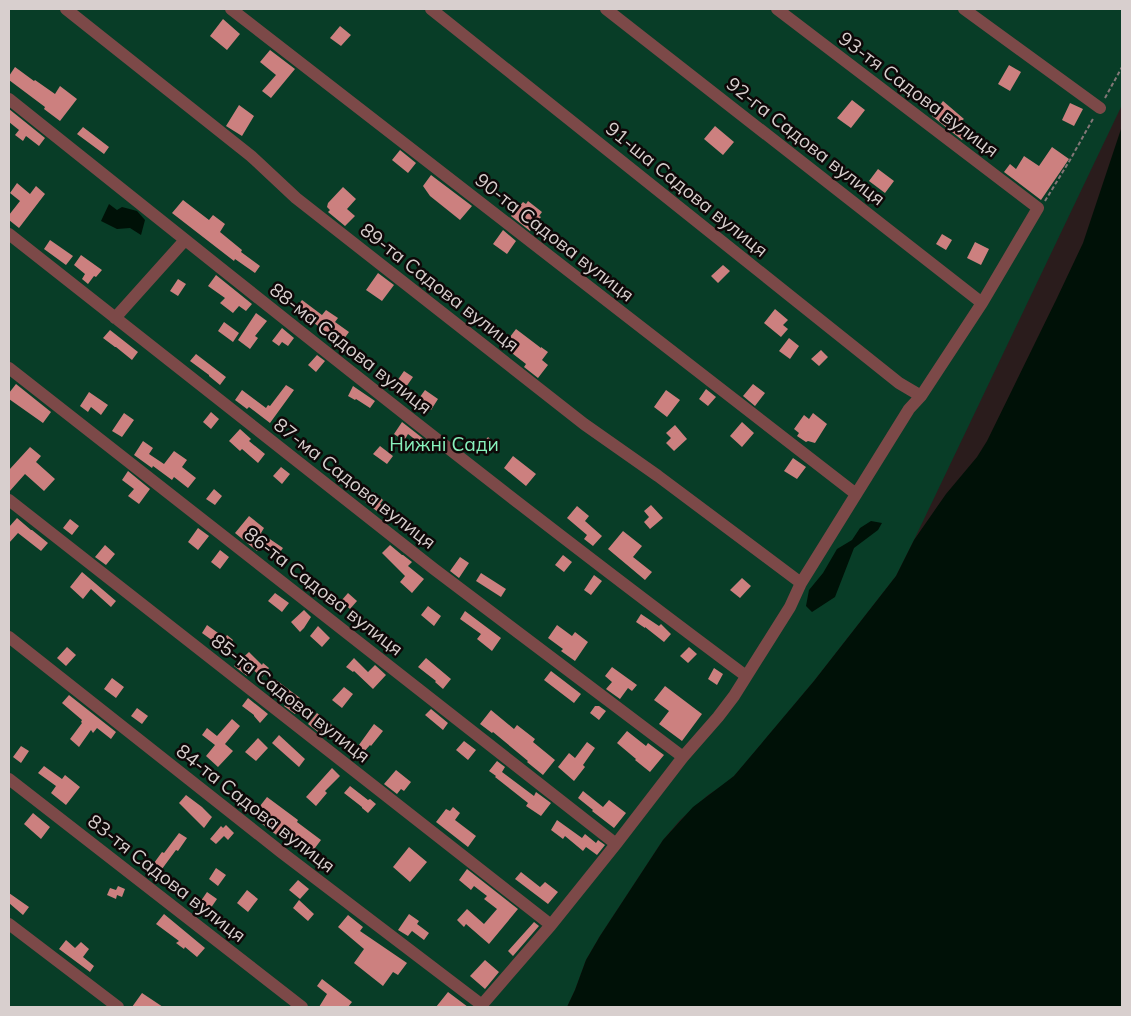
<svg xmlns="http://www.w3.org/2000/svg" width="1131" height="1016" font-family="Mulish,sans-serif">
<style>
.green{fill:#083d27}
.water{fill:#001107}
.building{fill:#cc807f}
.lines{fill:none;stroke-linecap:round;stroke-linejoin:round}
.path{stroke:#837777;stroke-width:2;stroke-dasharray:4 2.5;stroke-linecap:butt}
.minor{stroke:#7c4948;stroke-width:12}
.labels{text-anchor:middle;dominant-baseline:central;stroke-width:5;stroke-linejoin:round;paint-order:stroke}
.street-label{font-size:19px;fill:#d8cfce;stroke:#0e0808}
.park-label{font-size:19px;fill:#88f1bc;stroke:#0e0808}
</style>
<rect width="100%" height="100%" fill="#2a1c1c"/>
<path class="green" d="M9,9H1122V105L914,540L896,576L814,681L747,761L734,776L722,786L708,795L680,820L663,840L600,936L586,960L575,990L567,1007H9Z"/>
<path class="water" d="M1122,126V1007H567L575,990L586,960L600,936L663,840L693,807L734,776L814,681L896,576L914,540L946,494L977,457L987,441L1057,298L1083,243Z
M109,204L117,210L122,207L137,211L145,220L141,235L130,228L117,229L101,221Z
M871,521L882,523L878,530L854,548L835,597L812,612L806,606L809,590L823,573L837,549L852,540L860,528Z"/>
<path class="building" d="M223,19L240,34L227,50L210,36Z
M340,26L351,35L341,46L330,38Z
M270,50L295,69L271,98L262,91L276,75L260,62Z
M1009,65L1021,72L1010,91L998,84Z
M15,67L34,81L35,80L55,94L60,86L77,99L60,121L44,109L45,107L9,80V76Z
M852,100L865,110L851,128L837,118Z
M943,101L964,119L960,122L970,128L962,140L932,116Z
M1070,103L1083,109L1074,126L1062,120Z
M239,105L254,116L242,136L226,126Z
M9,109L45,138L39,146L26,136L23,141L15,135L19,130L9,122Z
M715,126L734,142L723,155L704,139Z
M83,127L109,147L104,154L77,134Z
M1052,147L1069,159L1041,200L1004,172L1010,164L1016,169L1024,156L1039,166Z
M400,150L416,163L408,173L392,160Z
M878,169L894,181L885,193L869,181Z
M431,175L472,206L460,220L430,196L423,186Z
M17,183L30,194L36,186L45,194L19,228L9,220V215L20,201L10,193Z
M343,187L356,199L347,209L355,216L345,226L328,212L330,210L327,207L328,203Z
M183,200L209,220L213,215L225,224L220,232L242,250L241,252L260,266L255,273L235,259L234,261L172,213Z
M528,201L542,212L539,216L541,217L530,231L511,216L523,202L526,204Z
M503,230L516,241L507,254L493,244Z
M942,234L952,240L946,250L936,244Z
M50,240L73,256L66,265L44,249Z
M975,242L989,249L981,265L967,258Z
M81,255L102,270L96,277L94,276L88,284L82,279L85,274L74,265Z
M723,265L730,271L718,283L711,276Z
M378,273L394,285L382,301L366,290Z
M216,275L252,304L246,311L239,306L233,313L220,303L225,298L208,286Z
M178,279L186,284L178,296L170,291Z
M302,300L322,315L326,310L338,318L335,322L349,332L341,343L295,309Z
M775,309L788,320L783,325L788,329L781,337L764,323Z
M256,313L267,321L255,336L258,338L250,349L238,340Z
M224,322L239,333L233,342L218,331Z
M282,328L294,338L288,346L282,342L279,346L272,341Z
M516,329L541,348V347L548,352L542,360L548,365L538,378L524,367L526,364L503,346Z
M110,330L138,352L132,360L116,347H115L103,338Z
M789,338L799,346L790,359L779,351Z
M821,350L828,357L819,366L811,359Z
M196,354L226,377L220,385L209,376V375L190,361Z
M317,355L325,361L316,372L308,365Z
M404,371L413,377L406,387L397,381Z
M16,384L51,412L43,423L9,399V393Z
M753,384L765,393L755,406L743,396Z
M286,385L294,390L270,423L249,407L247,409L235,400L242,390L266,408L268,405L270,406Z
M353,386L375,401L370,408L356,399L355,400L348,396Z
M706,389L716,397L708,406L699,399Z
M425,390L438,399L431,410L417,401Z
M666,390L680,400L667,417L654,407Z
M89,392L108,405L101,415L91,407L88,412L80,406Z
M211,412L219,419L211,429L203,422Z
M124,413L134,420L122,437L112,431Z
M813,413L827,424L815,443L808,441L806,442L797,436L799,433L794,429L804,415L809,419Z
M402,422L425,440L422,445L408,434L404,441L394,434Z
M742,422L754,433L742,447L730,436Z
M675,425L687,439L674,451L666,443L671,438L666,433Z
M240,429L251,439L249,441L265,454L258,463L242,449L240,451L229,441Z
M488,437L496,444L487,455L479,448Z
M143,441L153,448L149,454L164,464L174,451L187,460L182,467L196,478L188,488L174,477L172,480L153,466L152,468L134,455Z
M380,446L393,456L387,464L373,454Z
M30,447L41,456L36,462L55,479L44,491L25,474L9,492V470Z
M513,456L536,474L526,486L504,468Z
M793,458L806,467L797,479L784,471Z
M281,467L290,474L282,484L273,476Z
M128,471L150,489L139,504L128,496L134,489L122,480Z
M214,489L222,496L215,505L206,499Z
M374,492L383,500L380,504L383,506L378,512L365,502Z
M651,505L663,518L650,529L644,522L649,517L644,511Z
M577,506L589,516L585,521L602,536L593,546L584,539L587,535L567,518Z
M249,516L264,528L261,533L283,548L278,555L262,544L257,551L235,533Z
M17,518L31,530H32L48,543L41,551L18,533L9,543V527Z
M70,519L79,526L72,535L63,528Z
M198,528L209,536L198,550L188,542Z
M623,531L642,546L633,557L652,572L645,580L608,549Z
M105,545L115,554L106,565L95,557Z
M390,545L402,555H403L412,562L408,566L424,579L412,593L400,582L405,576L382,553Z
M220,550L229,557L220,569L211,562Z
M563,555L572,562L564,572L555,565Z
M460,557L469,563L459,578L450,571Z
M82,572L116,601L111,607L91,589L83,599L70,587Z
M481,573L506,589L501,597L476,581Z
M594,575L602,581L591,595L584,590Z
M742,578L751,586L740,598L730,590Z
M275,593L289,603L282,612L268,601Z
M348,593L357,601L350,609L341,601Z
M428,606L441,616L434,626L421,615Z
M304,610L311,617L304,628L300,632L291,622Z
M465,611L501,638L492,651L477,639L481,634L460,619Z
M641,614L659,626L661,624L671,634L664,642L645,627V628L636,622Z
M207,625L225,638L227,635L233,640L225,652L219,648L220,646L202,633Z
M557,625L572,636L575,632L588,642L575,661L561,651L563,649L548,638Z
M318,626L330,638L322,647L310,636Z
M67,647L76,655L66,666L57,658Z
M689,647L697,654L688,663L680,656Z
M249,652L262,665L263,663L269,668L262,677L253,670L247,676L234,666Z
M354,658L368,672L375,665L386,675L373,689L354,671L353,672L346,667Z
M426,658L451,679L443,689L435,682L436,681L418,667Z
M612,667L637,685L632,691L628,688L620,699L606,689L612,682L605,676Z
M714,668L723,674L717,685L708,679Z
M551,671L581,694L574,703L544,680Z
M112,678L124,687L116,698L104,689Z
M276,680L300,698L299,700L304,704L295,714L284,706L286,704L269,690Z
M665,686L702,714L682,741L659,724L669,711L654,700Z
M344,687L353,694L342,708L332,700Z
M69,695L116,732L111,739L97,728L93,733L91,730L79,747L70,739L82,723L81,722L82,720L62,703Z
M248,698L268,714L260,723L254,716V715L242,706Z
M595,706H599L606,711L599,720L590,713Z
M137,708L148,716L142,724L131,716Z
M431,709L448,723L443,730L425,715Z
M491,710L514,729L517,725L535,739L533,742L555,760L543,775L527,762L528,761L493,732L492,733L480,724Z
M317,713L332,725L323,736L308,724Z
M232,719L240,726L225,744L233,751L218,767L206,756L215,745L202,735L207,728L217,736Z
M374,724L383,731L371,746L370,745L362,754L356,749Z
M627,731L646,746L648,743L664,755L650,772L635,760L636,759L617,743Z
M279,735L305,759L299,767L272,743Z
M258,738L268,748L256,761L245,752Z
M464,741L476,750L468,760L456,750Z
M587,742L595,748L583,765L585,767L574,781L558,767L569,753L575,758Z
M21,746L29,751L21,763L13,757Z
M497,761L505,767L502,772L534,796L536,792L551,803L541,816L526,806L528,803L495,777L496,776L489,771Z
M44,766L62,779L65,775L80,787L66,805L51,793L56,786L38,773Z
M332,768L340,776L325,791L327,793L316,806L306,797Z
M396,770L411,782L404,791L401,789L397,794L384,784Z
M350,786L368,800L370,799L376,804L368,813L362,808V807L344,793Z
M583,791L603,807L609,800L626,813L614,828L592,811L593,810L578,798Z
M186,795L202,807L212,817L204,828L179,803Z
M267,797L298,820L297,822L321,840L309,856L285,837L283,840L257,820L265,810L260,806Z
M453,807L460,813L455,820L476,836L468,847L436,822L446,809L450,811Z
M33,813L50,827L41,839L24,824Z
M557,820L582,838L585,834L596,843L598,840L605,845L597,855L586,847L583,851L565,836L563,839L551,830Z
M226,825L234,833L228,840L224,836L216,844L210,839L221,826L223,828Z
M179,833L187,838L178,851L176,850L162,869L154,863L162,852L164,853Z
M409,847L427,862L410,882L393,867Z
M216,868L226,875L218,886L209,879Z
M467,869L518,909L489,944L466,924L464,927L457,920L467,909L484,924L497,909L484,899L487,896L474,886L471,890L459,880Z
M521,872L540,887L545,882L558,892L548,904L515,879Z
M298,880L309,889L300,899L289,890Z
M118,886L125,889L122,897L117,895L116,899L107,895L110,888L116,890Z
M247,890L258,899L248,912L237,903Z
M207,892L217,899L206,915L196,908Z
M9,893L29,907L23,915L9,903Z
M299,900L314,914L308,921L293,908Z
M164,914L205,948L197,957L185,947L184,949L176,943L179,941L156,924Z
M409,914L419,921L417,924L429,933L424,940L412,931L408,936L398,930Z
M348,915L363,927L360,931L407,963L398,975L393,972L383,986L354,963L364,949L338,927Z
M534,922L539,926L513,956L508,951Z
M66,940L75,948L81,942L89,949L83,957L94,966L90,972L59,949Z
M485,960L499,972L485,989L470,976Z
M322,979L352,1002L348,1007H319L327,994L317,986Z
M448,992L468,1007H436Z
M142,993L163,1007H132Z"/>
<g class="lines">
<path class="path" d="M1105,98L1122,67
M1045,201L1070,160L1094,117"/>
<path class="minor" d="M66,9L251,156L296,198L584,424L658,476L801,583
M231,9L856,494
M431,9L899,383L921,396
M606,9L982,303
M964,9L1100,108
M9,99C253,294 496,490 746,676
M9,234L434,569L683,757
M115,318L185,240
M9,368L616,844
M9,500L551,925
M9,637L281,852L482,1005
M9,779L302,1007
M9,924L118,1007
M480,1007L551,925L616,844L683,757L718,717L734,696L790,607L801,583L909,409L921,396L982,303L1038,208L777,9"/>
</g>
<g class="labels">
<g class="street-label">
<text transform="translate(919 94) rotate(37)">93-тя Садова вулиця</text>
<text transform="translate(806 141) rotate(38)">92-га Садова вулиця</text>
<text transform="translate(687 189) rotate(39)">91-ша Садова вулиця</text>
<text transform="translate(555 237) rotate(38)">90-та Садова вулиця</text>
<text transform="translate(440 287) rotate(38)">89-та Садова вулиця</text>
<text transform="translate(351 348) rotate(38)">88-ма Садова вулиця</text>
<text transform="translate(355 483) rotate(38)">87-ма Садова вулиця</text>
<text transform="translate(324 591) rotate(38)">86-та Садова вулиця</text>
<text transform="translate(291 698) rotate(38)">85-та Садова вулиця</text>
<text transform="translate(256 808) rotate(38)">84-та Садова вулиця</text>
<text transform="translate(167 878) rotate(38)">83-тя Садова вулиця</text>
</g>
<g class="park-label">
<text x="444" y="444">Нижні Сади</text>
</g>
</g>
<rect width="1131" height="1016" fill="none" stroke="#d8cfce" stroke-width="20"/>
</svg>
